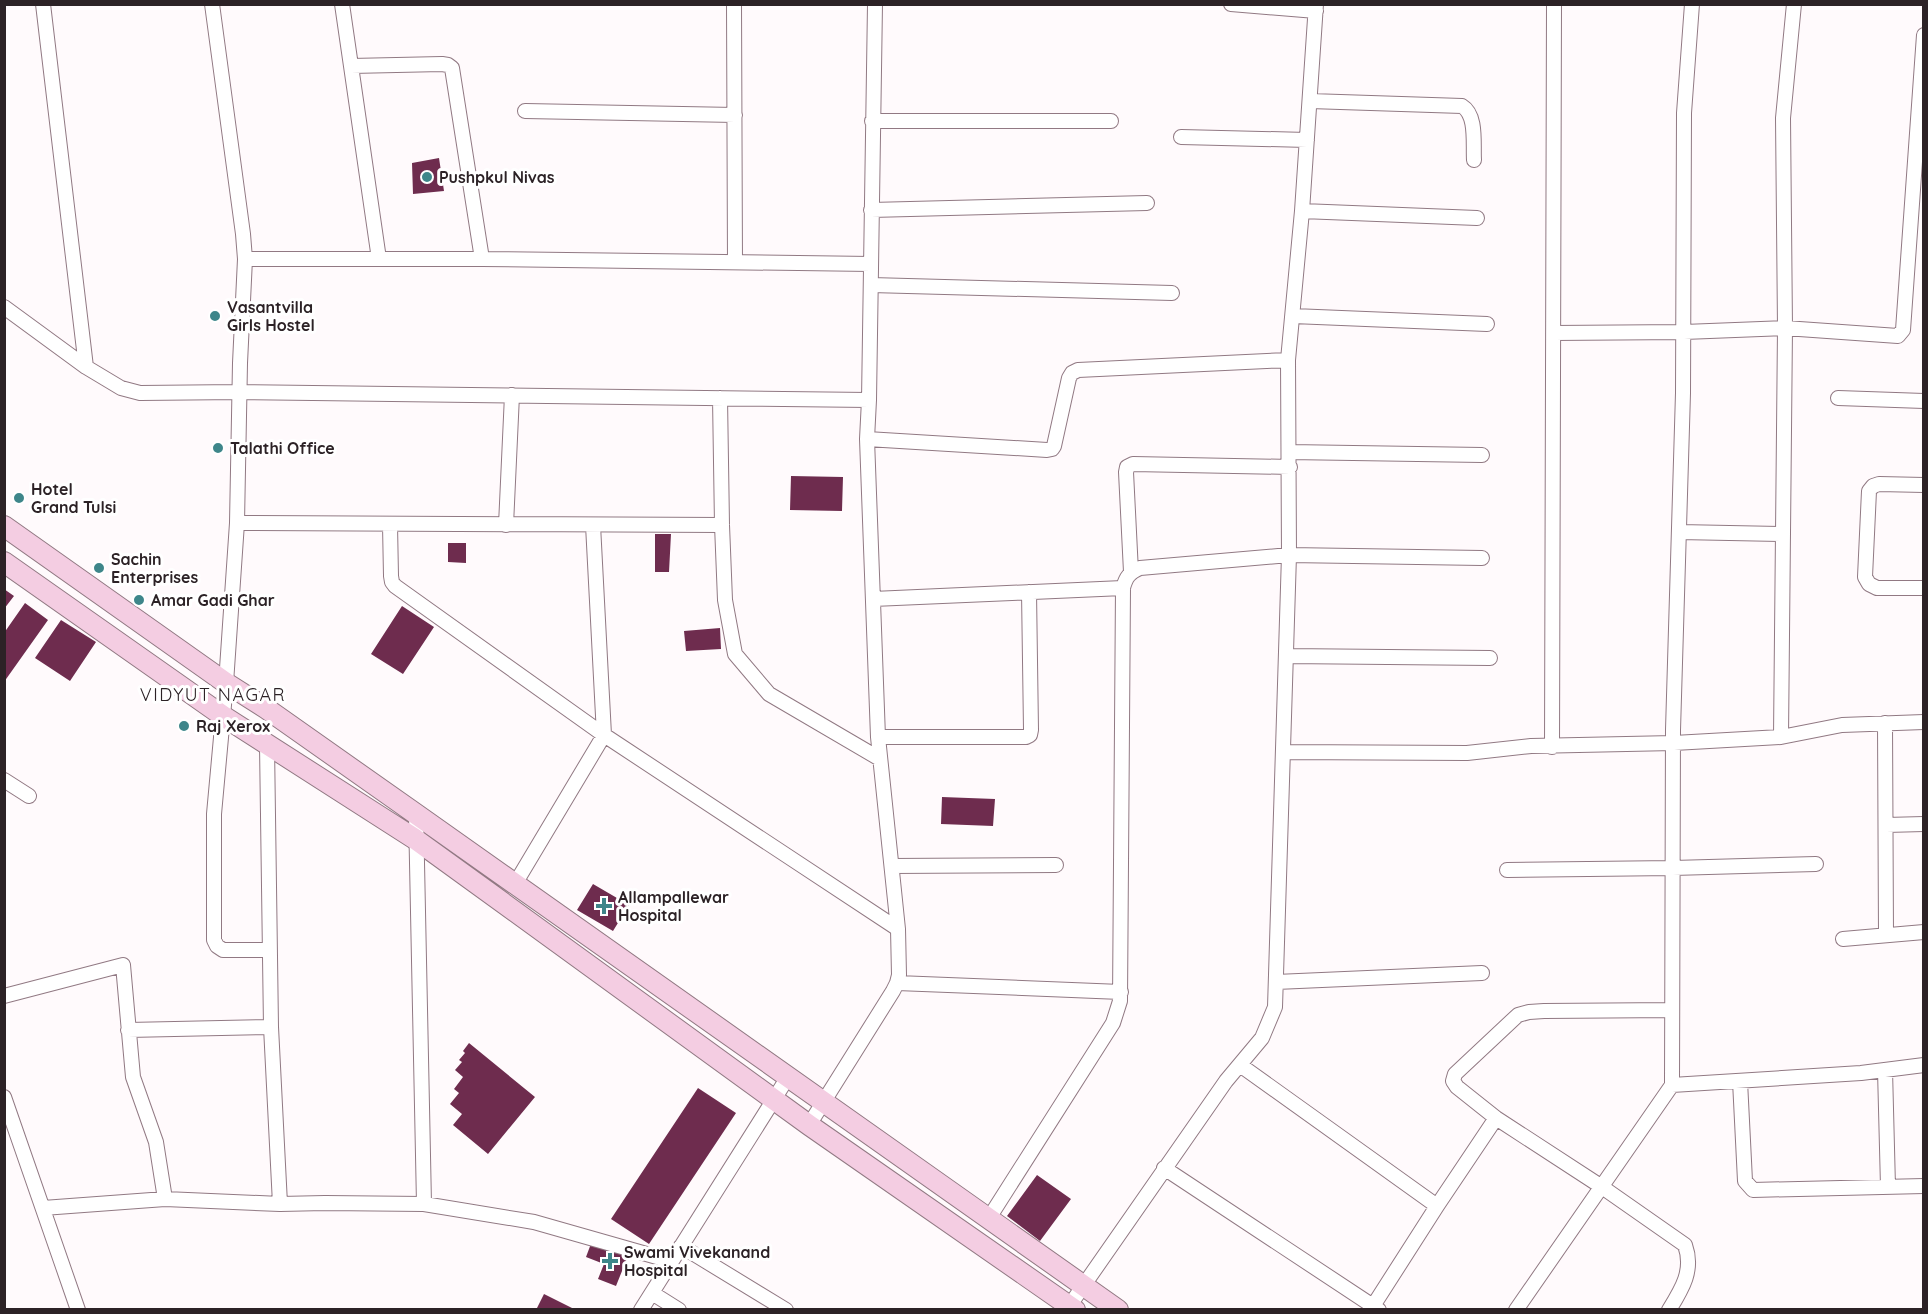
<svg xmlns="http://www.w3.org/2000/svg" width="1928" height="1314" font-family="Quicksand,sans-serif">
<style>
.building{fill:#6e2c4e}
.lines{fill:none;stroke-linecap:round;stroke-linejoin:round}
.street-casing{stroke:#917983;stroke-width:16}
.secondary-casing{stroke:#917983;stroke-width:22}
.street{stroke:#fff;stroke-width:14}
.secondary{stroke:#f4cde2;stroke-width:20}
.poi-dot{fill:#3e868a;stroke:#fff;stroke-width:2}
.labels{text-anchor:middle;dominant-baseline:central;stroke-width:6;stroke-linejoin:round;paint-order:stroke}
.poi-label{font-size:16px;font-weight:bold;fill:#2c2226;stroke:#fff;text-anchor:start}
.neighbourhood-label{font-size:18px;letter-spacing:1.5px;fill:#2c2226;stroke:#fff}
</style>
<rect width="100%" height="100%" fill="#fffafc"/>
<path class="building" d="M439,158L444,191L413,194L412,163Z
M791,476L843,477L842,511L790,510Z
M655,534H671L669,572H655Z
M448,543H466V563L448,562Z
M4,589L14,596L4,609Z
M25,603L48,620L4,682V633Z
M402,606L434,627L403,674L371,654Z
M61,620L96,642L70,681L35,658Z
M720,628L721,649L686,651L684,631Z
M942,797L995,799L993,826L941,824Z
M593,884L629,905L613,931L577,910Z
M469,1043L535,1097L488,1154L453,1125L462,1114L450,1104L459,1093L454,1089L463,1077L455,1070L462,1062L459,1060L465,1053L463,1051Z
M698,1088L736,1113L649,1244L611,1219Z
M1037,1175L1071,1199L1040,1241L1007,1216Z
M592,1241L628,1256L616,1286L598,1279L604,1264L586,1257Z
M544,1294L576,1310H536Z"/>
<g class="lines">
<defs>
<path id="street" d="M43,4L86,367
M212,4L243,234L245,259L240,363L237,523L226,683L214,814V940L217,946L223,950H270
M342,4L379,259
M734,4L735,262
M1231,4L1316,11
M351,66L442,64L448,65L452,68L482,259
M1310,101L1462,106C1477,115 1473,143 1474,160
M525,111L735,115
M872,121H1111
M1181,137L1307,140
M871,210L1147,203
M1302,211L1477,218
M245,259H482L871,264
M871,285L1172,293
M4,307L86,367L121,388L140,393L239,392L869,400
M1293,316L1487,324
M1553,333L1684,332L1785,328L1898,336L1903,330L1924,35
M720,398L722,525L725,600L735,654L769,694L880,759
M1838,398L1924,401
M867,439L1047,450L1052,449L1054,446L1069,378L1072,373L1078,370L1288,360
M1289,452L1482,455
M1924,485L1879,484L1873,486L1869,491L1865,577L1869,584L1877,588H1924
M237,523L722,525
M390,525L391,576L392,582L395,586L604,735L898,929
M506,525L512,395
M1679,532L1783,534
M1131,572L1126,472L1127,467L1133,464L1290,467
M873,599L1123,588
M1286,656L1490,658
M1885,723L1886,935
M878,737H1026L1030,735L1031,730L1029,592
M1781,737L1785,328L1783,118L1794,4
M267,745L271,1027L280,1204
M1552,747L1554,4
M1283,752L1467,753L1531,746L1674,743L1781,737L1842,725L1924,722
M4,780L29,796
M416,814L424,1204
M1886,825L1924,824
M892,866L1056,865
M1507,870L1673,868L1816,864
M515,884L604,735L593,525
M1843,939L1924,932
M1276,982L1482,973
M897,983L1121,992
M4,996L123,965L133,1077L156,1142L165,1199
M128,1030L271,1027
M1240,1065L1437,1206
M1885,1070L1888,1187
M1740,1081L1745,1181L1753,1190L1924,1186
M1672,1085L1861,1073L1924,1065
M4,1097L78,1310
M809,1125L893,991L897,983L899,975L898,929L878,737L867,439L869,400L875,4
M1164,1168L1379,1310
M43,1208L165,1199L280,1204L325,1203L424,1204L534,1222L671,1261
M989,1218L1113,1023L1120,1001L1123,588C1126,577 1129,573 1140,568L1289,555L1482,558
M681,1246L786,1310
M652,1293L679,1310
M1070,1305L1226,1081L1262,1038L1275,1007L1289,555L1288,360L1302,211L1316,4
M1373,1306L1437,1206L1496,1118
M641,1310L788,1077
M1516,1310L1672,1085L1673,730L1683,393L1684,113L1692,4
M1669,1310C1682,1289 1694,1270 1685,1245L1602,1187L1496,1118L1457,1087L1453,1081L1455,1074L1518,1015L1529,1012L1544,1011L1672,1010"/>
<path id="secondary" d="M4,526L226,683L267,709L416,814L1118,1310
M4,562L223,716L415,839L809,1125L1075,1310"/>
</defs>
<use href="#street" class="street-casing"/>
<use href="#secondary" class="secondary-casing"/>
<use href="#street" class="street"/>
<use href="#secondary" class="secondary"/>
</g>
<g class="poi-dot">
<circle cx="427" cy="177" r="6"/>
<circle cx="215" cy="316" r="6"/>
<circle cx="218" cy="448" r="6"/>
<circle cx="19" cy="498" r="6"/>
<circle cx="99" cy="568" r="6"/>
<circle cx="139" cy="600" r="6"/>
<circle cx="184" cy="726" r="6"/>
<path d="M601 897h6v6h6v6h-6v6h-6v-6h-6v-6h6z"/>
<path d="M607 1252h6v6h6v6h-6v6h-6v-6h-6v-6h6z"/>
</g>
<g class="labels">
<g class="poi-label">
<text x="439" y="177">Pushpkul Nivas</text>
<text x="227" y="307">Vasantvilla<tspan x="227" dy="18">Girls Hostel</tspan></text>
<text x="230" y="448">Talathi Office</text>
<text x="31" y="489">Hotel<tspan x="31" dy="18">Grand Tulsi</tspan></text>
<text x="111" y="559">Sachin<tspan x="111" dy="18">Enterprises</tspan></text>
<text x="151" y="600">Amar Gadi Ghar</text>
<text x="196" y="726">Raj Xerox</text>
<text x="618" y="897">Allampallewar<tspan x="618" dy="18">Hospital</tspan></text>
<text x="624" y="1252">Swami Vivekanand<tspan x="624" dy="18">Hospital</tspan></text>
</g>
<g class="neighbourhood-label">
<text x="213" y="694">VIDYUT NAGAR</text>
</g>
</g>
<rect width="1928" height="1314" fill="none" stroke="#2c2226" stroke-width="12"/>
</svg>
